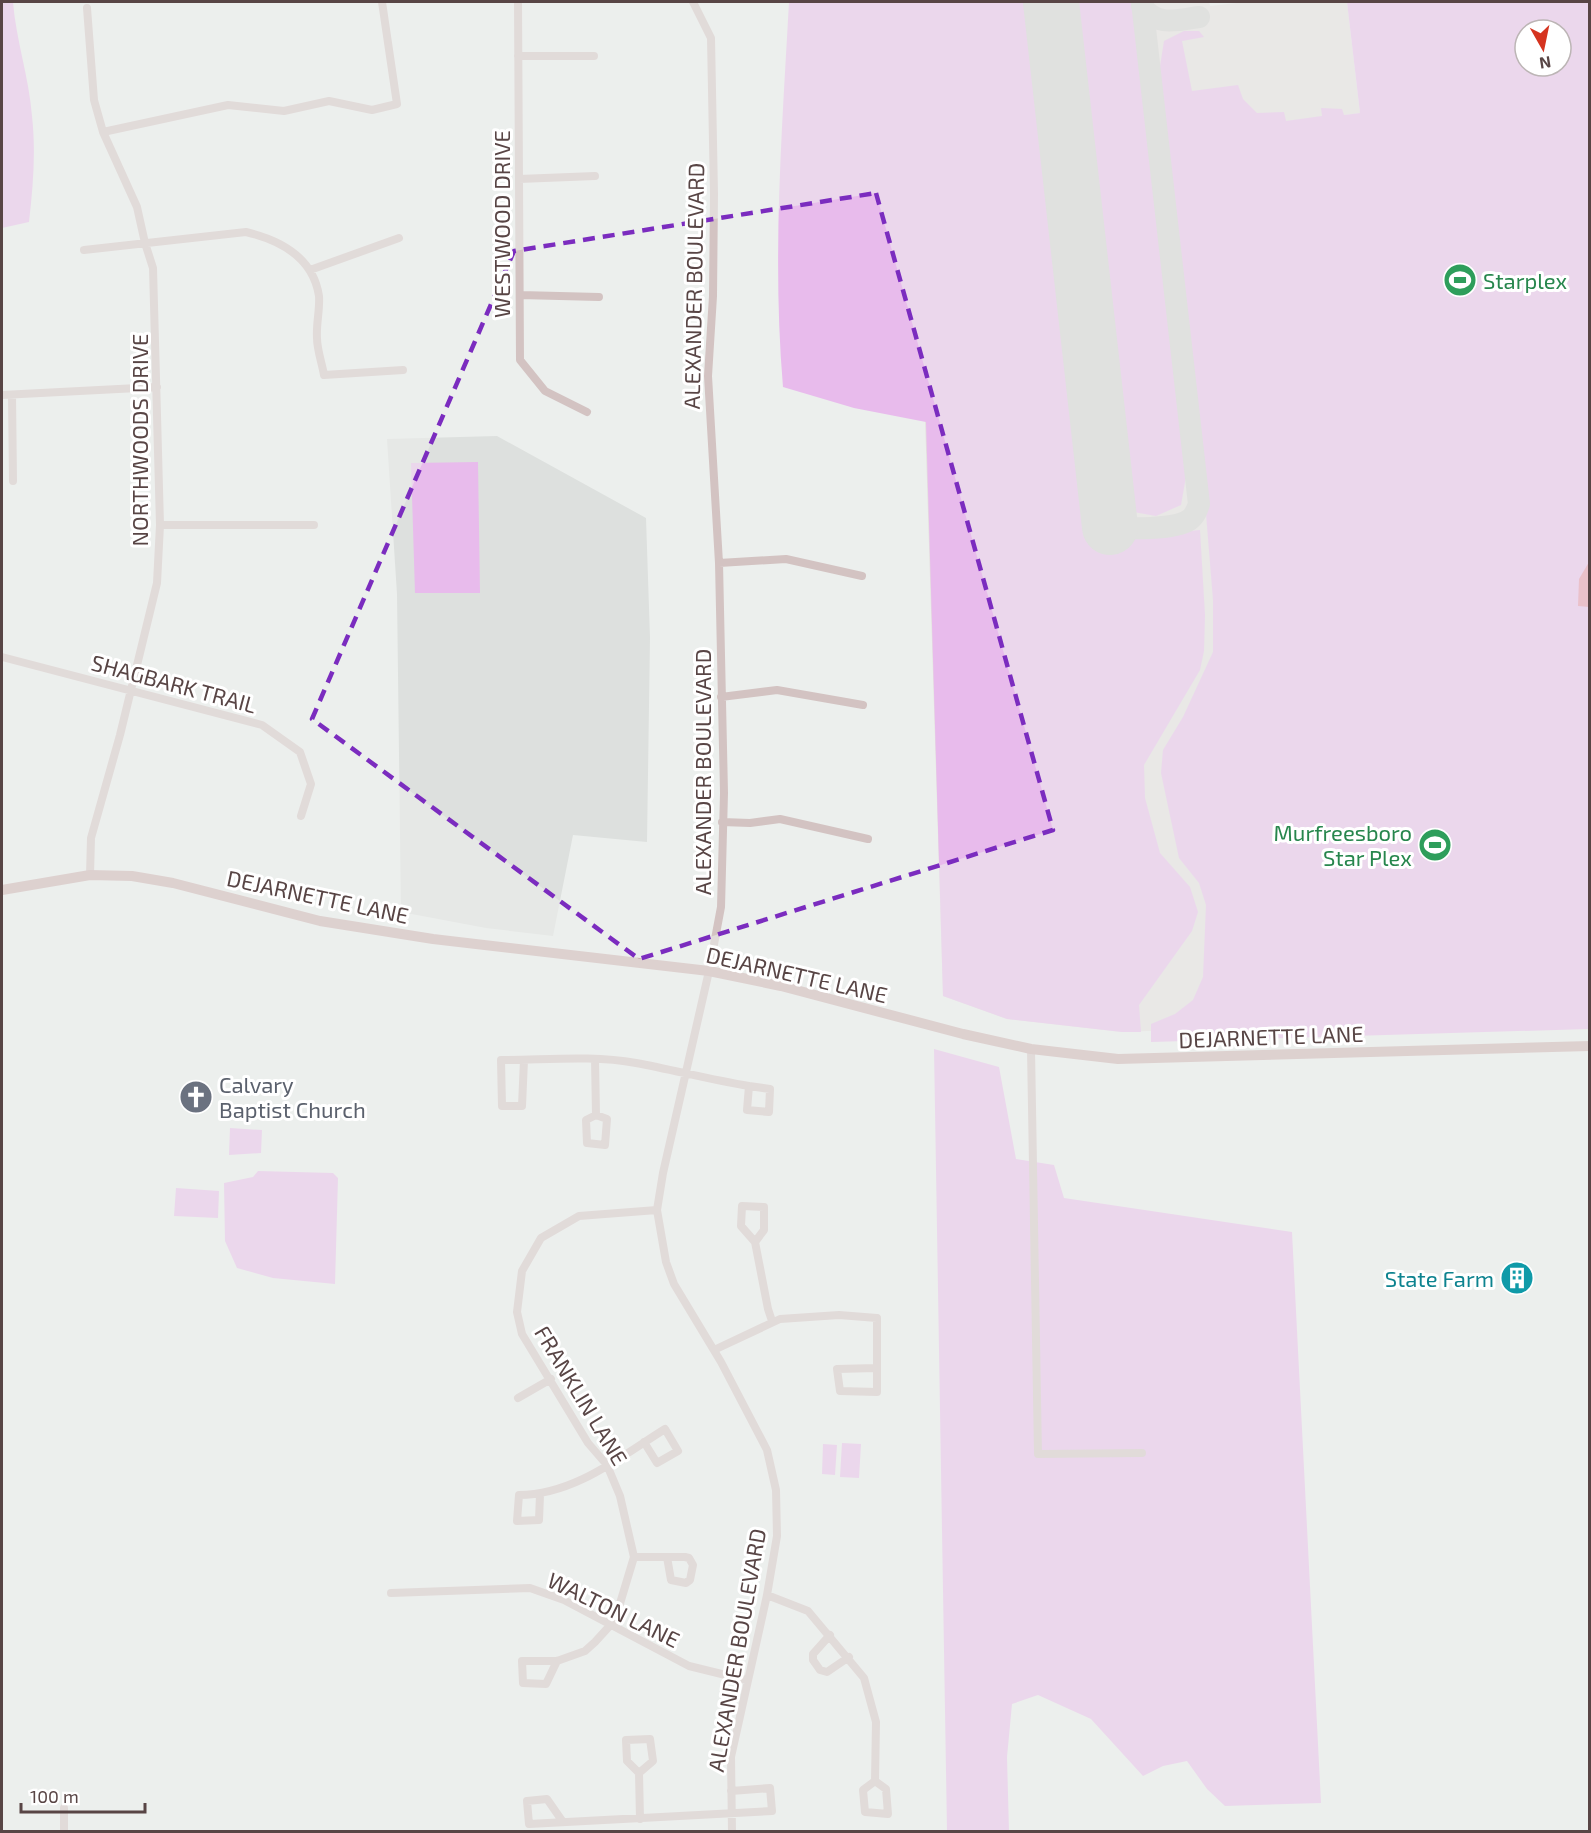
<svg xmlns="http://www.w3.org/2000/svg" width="1591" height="1833" font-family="'Exo 2',sans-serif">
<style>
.education{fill:#dde0de}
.airport{fill:#e4dfde}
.green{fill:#e8bbec;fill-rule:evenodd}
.water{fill:#e789a1}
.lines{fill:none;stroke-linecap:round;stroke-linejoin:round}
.taxiway{stroke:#d1d0ce;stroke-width:22}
.runway{stroke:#d1d0ce;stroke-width:56}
.minor{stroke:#d3c3c2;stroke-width:8}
.major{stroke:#caadac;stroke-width:10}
.marked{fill:none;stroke:#7b2cbf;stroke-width:4.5;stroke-dasharray:12 8;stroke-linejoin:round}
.labels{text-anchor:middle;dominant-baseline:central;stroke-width:6;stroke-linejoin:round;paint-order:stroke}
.street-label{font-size:22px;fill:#584545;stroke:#fff}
.leisure-label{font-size:22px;fill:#27864d;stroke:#fff;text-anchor:start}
.worship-label{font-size:22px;fill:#5b616d;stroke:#fff;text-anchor:start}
.culture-label{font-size:22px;fill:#0d838f;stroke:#fff;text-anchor:end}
</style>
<rect width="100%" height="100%" fill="#ecefed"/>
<path class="education" d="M497,436L646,518L650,638L647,842L573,835L553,936L486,928L401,912L397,594L387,439Z"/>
<path class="airport" d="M929,2H1209L1210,6L1246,2H1347L1360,113L1266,125L1228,437L1222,1028L1122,1032L1007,1019L943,996L924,384Z"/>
<path class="green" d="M2,2H13C16,40 29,77 32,116C36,152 33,187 29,222L2,228Z
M789,2H1032L1093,541L1200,530L1205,615L1204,651L1200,670L1144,765L1145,798L1160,853L1190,887L1198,912L1192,931L1139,1005L1141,1032H1122L1007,1019L943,996L926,422L854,408L783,387C772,258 782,130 789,2Z
M1070,2H1132L1136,11L1188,465L1181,505L1156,516L1128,511Z
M1347,2H1589V1029L1151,1042V1024L1175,1014L1193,1000L1203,977L1206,905L1199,883L1179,858L1161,773L1163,750L1183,717L1213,652V600L1201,452L1158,79L1164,41L1184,31H1199L1204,37L1182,41L1192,91L1238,85L1243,99L1257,113L1284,112L1286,121L1322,116L1321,108L1342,109L1344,115L1360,113ZM1525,30H1561V66H1525Z
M478,462L480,593H415L411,463Z
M934,1049L999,1067L1016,1159L1054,1165L1064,1198L1292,1232L1321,1803L1225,1806L1207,1789L1187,1761L1163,1766L1143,1776L1091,1719L1038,1695L1012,1704L1007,1757L1009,1831H947Z
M230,1128L262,1130L261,1153L229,1155Z
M258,1171L333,1173L338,1178L335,1284L273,1278L237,1268L225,1241L224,1183L253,1177Z
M176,1188L219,1191L218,1218L174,1216Z
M842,1443L861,1444L859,1478L840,1477Z
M823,1444L837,1445L835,1475L822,1474Z"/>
<path class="water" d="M1589,562V607L1578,606L1579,579Z"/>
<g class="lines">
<path class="taxiway" d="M1142,6C1156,27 1177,20 1199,17
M1110,527C1128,529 1174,530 1189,520C1195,516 1197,510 1199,504L1142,2"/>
<path class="runway" d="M1051,2L1110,527"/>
<path class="minor" d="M518,2L520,360L545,391L587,412
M693,2L711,38L714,194L713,296L708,376L719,563L724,793L721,907L709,971L663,1173L657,1210L666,1262L674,1284L721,1362L767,1450L776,1490L777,1536L767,1595L731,1757L732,1832
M87,8L94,100L103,132L137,207L145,243L153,268L160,525L157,583L120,735L91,838L90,875
M518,56H594
M103,132L228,105L284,111L329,101L372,110L397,104L382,2
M519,179L595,176
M84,250L246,232C280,240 313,257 319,296C320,310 316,324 317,338C317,350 322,363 324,375L403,370
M310,270L399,238
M520,295L599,297
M2,395L157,387
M12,395L13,481
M160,525H314
M719,563L786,559L862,576
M2,657L262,725L300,752L311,784L301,816
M721,697L777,690L863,705
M722,822L750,823L780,819L868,839
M1031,1049L1038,1454L1142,1453
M595,1059L596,1115L586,1120L587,1143L605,1145L607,1119L596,1115
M524,1060L522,1106H502L501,1060C545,1060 592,1055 636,1063C674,1070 711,1080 749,1086L747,1110L769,1112L770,1089L749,1086
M755,1242L764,1230V1207L742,1206L741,1226L755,1242L768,1309L772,1321
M714,1350L780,1319L839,1315L877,1318V1392L840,1391L837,1369L876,1368
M518,1398L551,1379
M540,1495L539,1520L517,1521L519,1495C574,1495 620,1457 665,1429L678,1451L657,1463L644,1442
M634,1557H685L689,1558L693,1565L690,1580L686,1583L671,1580L667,1557
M391,1593L530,1588L564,1600L689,1666L746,1680
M767,1595L808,1611L864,1678L876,1722L875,1781L863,1790L865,1812L888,1814L886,1789L875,1781
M830,1635L813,1654V1660L820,1670L827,1672L849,1657
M557,1661L546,1684L523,1683L522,1661H557L585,1651L595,1642L615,1620L634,1557L620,1496L607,1465L588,1443L522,1334L517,1312L522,1271L541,1238L579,1216L657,1210
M639,1773L653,1761L650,1739L626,1740L627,1761L639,1773L640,1819
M64,1808V1832
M563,1822L547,1799L527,1801L529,1824L772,1811L770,1788L731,1791"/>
<path class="major" d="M2,890L90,875L132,876L173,883L320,921L433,939L709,971L781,986L963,1034L1031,1049L1118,1059L1590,1046"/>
</g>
<path d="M0 0H1591V1833H0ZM876,193L1053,830L639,959L312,719L514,251Z" fill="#ecefed" fill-opacity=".55" fill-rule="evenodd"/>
<path class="marked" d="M876,193L1053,830L639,959L312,719L514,251Z"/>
<defs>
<symbol id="stadium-disc" viewBox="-11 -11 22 22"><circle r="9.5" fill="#2e9e5b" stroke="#fff"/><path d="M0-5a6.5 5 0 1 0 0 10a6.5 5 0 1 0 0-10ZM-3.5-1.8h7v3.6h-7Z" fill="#fff"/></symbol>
<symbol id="church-disc" viewBox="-11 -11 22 22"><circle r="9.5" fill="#6b7280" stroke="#fff"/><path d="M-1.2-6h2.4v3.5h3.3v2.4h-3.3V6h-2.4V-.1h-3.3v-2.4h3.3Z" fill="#fff"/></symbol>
<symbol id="building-disc" viewBox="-11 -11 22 22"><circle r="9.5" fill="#0f9aa8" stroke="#fff"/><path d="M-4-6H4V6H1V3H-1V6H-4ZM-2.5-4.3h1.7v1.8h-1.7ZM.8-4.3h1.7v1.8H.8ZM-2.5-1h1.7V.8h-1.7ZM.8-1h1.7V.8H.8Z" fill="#fff"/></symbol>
</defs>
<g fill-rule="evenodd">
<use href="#stadium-disc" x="1441" y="261" width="38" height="38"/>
<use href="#stadium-disc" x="1416" y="826" width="38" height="38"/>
<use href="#church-disc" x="177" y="1078" width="38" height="38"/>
<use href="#building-disc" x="1498" y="1259" width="38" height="38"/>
</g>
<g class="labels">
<g class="street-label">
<text transform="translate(501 224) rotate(-90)">WESTWOOD DRIVE</text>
<text transform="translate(693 286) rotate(-89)">ALEXANDER BOULEVARD</text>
<text transform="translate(139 440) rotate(-90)">NORTHWOODS DRIVE</text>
<text transform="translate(174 683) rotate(15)">SHAGBARK TRAIL</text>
<text transform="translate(702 772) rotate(-90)">ALEXANDER BOULEVARD</text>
<text transform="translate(318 896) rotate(12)">DEJARNETTE LANE</text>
<text transform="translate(797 974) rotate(13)">DEJARNETTE LANE</text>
<text transform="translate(1271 1036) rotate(-2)">DEJARNETTE LANE</text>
<text transform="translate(582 1395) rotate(59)">FRANKLIN LANE</text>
<text transform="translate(614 1609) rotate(26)">WALTON LANE</text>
<text transform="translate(736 1650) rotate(-80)">ALEXANDER BOULEVARD</text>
</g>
<g class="leisure-label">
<text x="1483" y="280">Starplex</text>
<text x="1412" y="832" text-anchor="end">Murfreesboro<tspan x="1412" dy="25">Star Plex</tspan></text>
</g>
<g class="worship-label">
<text x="219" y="1084">Calvary<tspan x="219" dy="25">Baptist Church</tspan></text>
</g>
<g class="culture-label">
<text x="1494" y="1278">State Farm</text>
</g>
</g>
<rect width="1591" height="1833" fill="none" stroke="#584545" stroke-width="6"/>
<g transform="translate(1543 48) rotate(171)"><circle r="28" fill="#ffffff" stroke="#bcb5b5" stroke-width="1.5"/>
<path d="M0-4.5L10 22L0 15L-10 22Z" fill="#d5331f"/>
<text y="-9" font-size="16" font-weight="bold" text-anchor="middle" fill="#584545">N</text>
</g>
<path d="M21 1803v9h124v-9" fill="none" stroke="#584545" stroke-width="3"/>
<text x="30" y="1803" font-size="18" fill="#584545" stroke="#ffffff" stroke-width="4.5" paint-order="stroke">100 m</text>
</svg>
